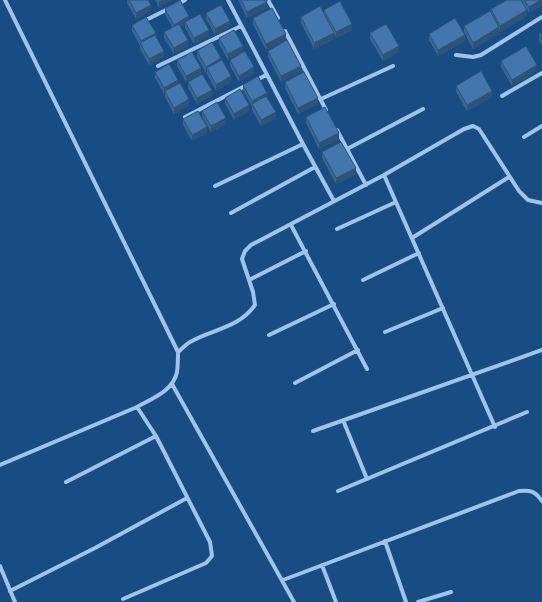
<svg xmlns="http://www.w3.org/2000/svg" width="542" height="602" font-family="'Public Sans',sans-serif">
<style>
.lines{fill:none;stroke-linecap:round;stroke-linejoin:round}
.minor{stroke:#9ec4eb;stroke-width:4}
.wall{fill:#396594}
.shaded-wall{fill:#2e5378}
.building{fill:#4276ac;stroke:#2e5378}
</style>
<rect width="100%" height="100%" fill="#194c82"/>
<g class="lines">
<path class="minor" d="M5,0L178,352
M228,0L303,144L334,201
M268,0L278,18
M178,4L185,0
M144,21L170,8
M285,31L326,110
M456,55L473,57L481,55L542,17
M158,66L241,26
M255,81L266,75
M502,96L542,73
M321,99L393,66
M185,117L247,85
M337,130L366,185
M524,137L542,126
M347,149L423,109
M384,175L495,427
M215,186L303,144
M231,213L315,167
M291,225L367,369
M337,229L396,202
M412,238L509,177
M249,280L306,251
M363,280L419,253
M385,332L443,308
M269,335L334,304
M295,383L358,350
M172,384L294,602
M343,420L367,479
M313,431L542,350
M0,465L137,407C153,398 173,391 177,372C178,365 178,358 178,352C182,349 186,344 190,342C213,329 239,328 255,305L253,292L242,259L245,251L251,245L384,175L464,129L473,126L479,129L519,191L528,200L542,203
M66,482L156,436
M338,491L527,412
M385,541L406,602
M322,565L336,602
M0,566L15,602
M283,580L519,491C531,490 535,491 542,501
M10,591L95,548L187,498
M123,599L206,563L212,556L210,542L156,436L137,407
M418,602L451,592"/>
</g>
<path class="wall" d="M127,0H148L151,11L136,19L127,3Z
M155,0H172L159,8Z
M238,0H267V8L247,18Z
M521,0H542L529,13Z
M165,9L189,20L209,36L194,44L185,28V25L181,27L188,46L174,54L164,38V32L173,28L165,15Z
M491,9L527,16L500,32L499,30V33L473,49L464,32V26L491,12Z
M324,10L352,30L336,38L334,34V39L314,49L301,23V17L324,14Z
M206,13L230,27L215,35L206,19Z
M253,18L286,40L266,50L253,24Z
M132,25L156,36L164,57L149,65L140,49V46L132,31Z
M370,33L399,52L383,61L370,39Z
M542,33V46L539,40V34Z
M429,34L465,41L438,56L429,40Z
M219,38L243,52L228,60L219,44Z
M197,51L221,61L231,82L216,91L207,74V72L206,73L197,57Z
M268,51L301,72L281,82L268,57Z
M177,60L201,74L186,82L177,66Z
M230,60L254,73L239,82L230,66Z
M501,61L537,71L512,86L501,67Z
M155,72L178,84L189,105L174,114L165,97V94H164L155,78Z
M188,82L212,96L197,104L188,88Z
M285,82L318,104L298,114L285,88Z
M243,85L267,97L276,118L261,126L252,110V106L243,91Z
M456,86L492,97L467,111L456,92Z
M225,98L249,111L234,120L225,104Z
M202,111L226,124L211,132L202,117Z
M306,117L339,139L319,149L306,123Z
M183,119L207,133L192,141L183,125Z
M322,152L356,174L336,184L322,158Z"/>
<path class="shaded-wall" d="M162,0H172L159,8V2Z
M541,0H542V6L529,13V7Z
M267,2V8L247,18V12Z
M151,5V11L136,19V13Z
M527,10V16L500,32V26Z
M189,16V22H185V25L174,31V25Z
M230,21V27L215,35V29Z
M352,24V30L336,38V32Z
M499,27V33L473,49V43Z
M209,30V36L194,44V38Z
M156,33V39L141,45V41Z
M334,33V39L314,49V43Z
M286,34V40L266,50V44Z
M465,35V41L438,56V50Z
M188,40V46L174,54V48Z
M243,46V52L228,60V54Z
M399,46V52L383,61V55Z
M164,51V57L149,65V59Z
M221,58V64L207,68V72L206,73V67Z
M537,65V71L512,86V80Z
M301,66V72L281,82V76Z
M254,67V73L239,82V76Z
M201,68V74L186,82V76Z
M231,76V82L216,91V85Z
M178,80V86L165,91V94H164V88Z
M212,90V96L197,104V98Z
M492,91V97L467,111V105Z
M267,93V99L252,105V101Z
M318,98V104L298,114V108Z
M189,99V105L174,114V108Z
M249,105V111L234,120V114Z
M276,112V118L261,126V120Z
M226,118V124L211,132V126Z
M207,127V133L192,141V135Z
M339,133V139L319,149V143Z
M356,168V174L336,184V178Z"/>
<path class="building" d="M129,0H148L151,5L136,13Z
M180,0L189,16L174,25L165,9Z
M241,0H267V2L247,12Z
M507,0H521L527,10L500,26L491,9Z
M524,0H541L529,7Z
M340,1L352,24L336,32L324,10Z
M221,5L230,21L215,29L206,13Z
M320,6L334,33L314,43L301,17Z
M272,8L286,34L266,44L253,18Z
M490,11L499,27L473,43L464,26Z
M200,14L209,30L194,38L185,22Z
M146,17L156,33L141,41L132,25Z
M455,18L465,35L438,50L429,34Z
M179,24L188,40L174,48L164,32Z
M386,24L399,46L383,55L370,33Z
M234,30L243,46L228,54L219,38Z
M542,33V40L539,34Z
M155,35L164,51L149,59L140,43Z
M287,40L301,66L281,76L268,51Z
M212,42L221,58L206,67L197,51Z
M526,46L537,65L512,80L501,61Z
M245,51L254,67L239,76L230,60Z
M192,52L201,68L186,76L177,60Z
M222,60L231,76L216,85L207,68Z
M169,64L178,80L164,88L155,72Z
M481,71L492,91L467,105L456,86Z
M304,72L318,98L298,108L285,82Z
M202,74L212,90L197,98L188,82Z
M258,76L267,93L252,101L243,85Z
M180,83L189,99L174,108L165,91Z
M240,89L249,105L234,114L225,98Z
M266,96L276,112L261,120L252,104Z
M217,102L226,118L211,126L202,111Z
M325,107L339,133L319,143L306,117Z
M198,111L207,127L192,135L183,119Z
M341,142L356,168L336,178L322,152Z"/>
</svg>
